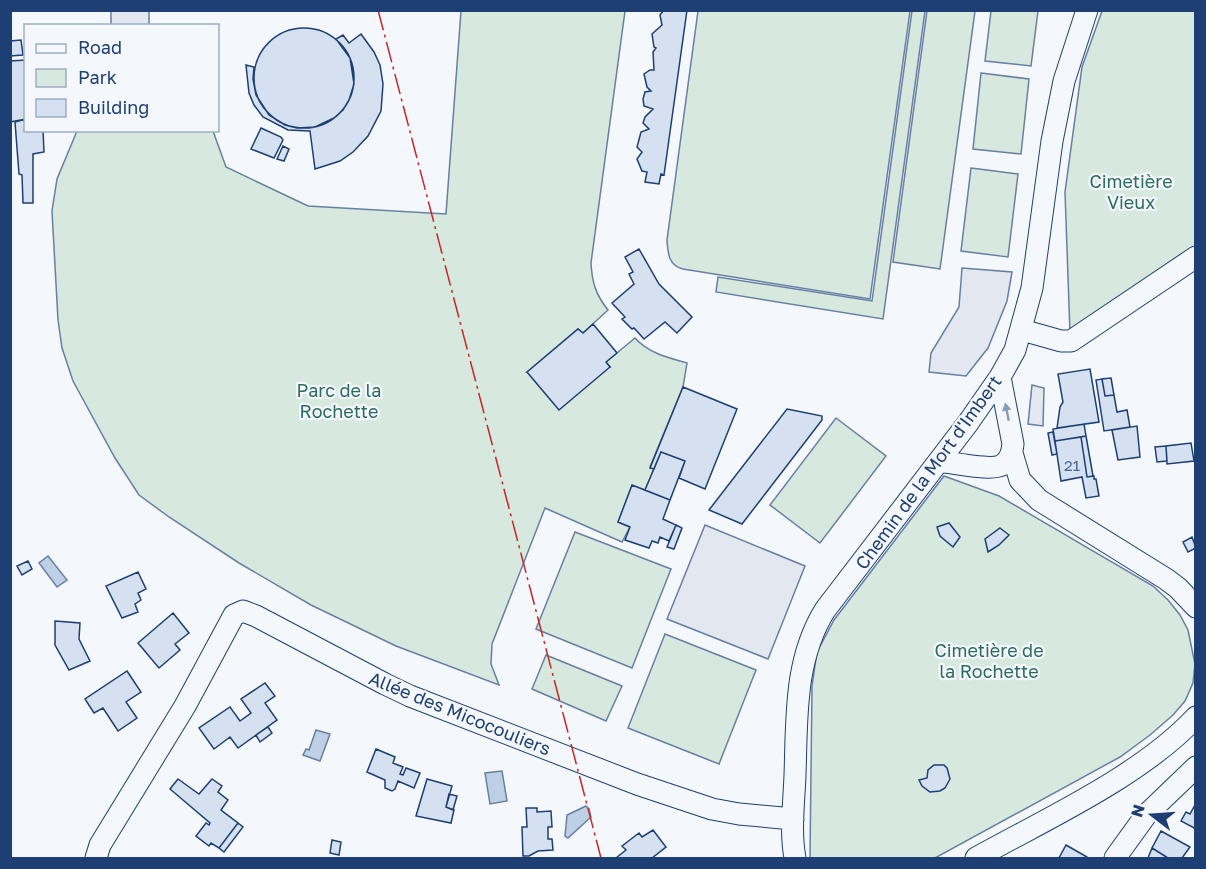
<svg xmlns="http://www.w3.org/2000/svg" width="1206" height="869" font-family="'Golos Text',sans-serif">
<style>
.green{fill:#d7e8df;stroke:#687fa3;stroke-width:1.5}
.parking{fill:#e3e8f0;stroke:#687fa3;stroke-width:1.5}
.water{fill:#bed0e5;stroke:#687fa3;stroke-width:1.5}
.building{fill:#d5e0f0;stroke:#1d3f73;stroke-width:1.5}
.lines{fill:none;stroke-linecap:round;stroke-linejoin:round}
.minor-casing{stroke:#1d3f73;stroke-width:23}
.minor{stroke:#f4f7fb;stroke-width:21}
.power{stroke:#c62828;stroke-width:1.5;stroke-dasharray:21 4.5 3 4.5;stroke-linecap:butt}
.oneway{fill:#889bb7}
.labels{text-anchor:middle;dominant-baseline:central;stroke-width:4.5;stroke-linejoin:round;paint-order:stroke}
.number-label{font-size:15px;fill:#4b6792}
.park-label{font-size:18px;fill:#2c6c60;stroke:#f4f7fb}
.street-label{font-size:18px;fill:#1d3f73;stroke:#f4f7fb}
</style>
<rect width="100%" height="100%" fill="#f4f7fb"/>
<path class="green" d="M461,11H625L591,263C592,283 596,295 608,310L583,333L578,329L527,372L610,367L606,362L635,338C648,353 669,358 687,363L683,387L650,467L654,469L645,490L632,486L618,522L630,527L622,542L545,508L492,644L491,664L499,685L396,646L311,605L239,563L169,517L139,495L115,458L73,381L62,348L58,320L52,211L57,179L77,131H213L226,167L308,206L446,214Z
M698,11H910L870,299L683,269C668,265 668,253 667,240Z
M912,11H925L883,319L716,292L718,277L872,301Z
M927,11H975L940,269L893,262Z
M991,11H1038L1031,66L985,61Z
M1102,11H1195V249L1070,333L1065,192L1082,67Z
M981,73L1029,79L1021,154L973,149Z
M971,168L1018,174L1008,257L961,251Z
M836,418L886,456L820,543L770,505Z
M944,476L999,496L1153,586L1168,600L1180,615L1188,630L1195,664L1193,683L1185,701L1173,715L1150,735L1120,757L935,858H810L812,686L817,652L834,620Z
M575,532L671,569L632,668L536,629Z
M665,634L756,670L719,764L628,728Z
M546,655L622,686L606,721L532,689Z"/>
<path class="parking" d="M111,11H149V25H111Z
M962,268L1012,272L1007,301L988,348L966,376L929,372L931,353L959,307Z
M1032,385L1044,388L1043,426L1028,424Z
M705,525L805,566L768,659L667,619Z"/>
<path class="water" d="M48,556L67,580L57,587L39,563Z
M316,730L330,734L320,761L303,755L306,749L309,750Z
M502,771L507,801L490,804L485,773Z
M586,806L589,809L591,817L568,838L565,836L567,815Z"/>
<path class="building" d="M664,10H687L664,175L661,174L659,184L645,182L647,172L642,171L637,159L642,152L637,147L641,132L649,129L643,123L645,117L653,109L644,106L643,99L645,92L651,91L647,87L644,74L650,70H654L653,52L656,48L654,47L652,34L662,25L660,15Z
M254 78a50 50 0 1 1 100 0a50 50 0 1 1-100 0Z
M361,34L374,52L380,65L383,84L381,111L368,136L353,152L340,161L315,169L310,131L288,130L263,117L254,105L249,93L246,65L254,67L253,79L256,95L269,115L285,125L297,128L315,127L334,118L343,110L349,100L354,84L350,58L336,39L343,35L349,43Z
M21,40L23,55L10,56V41Z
M26,60V119L10,122V61Z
M26,119V130H43L44,152L33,154V203H23L22,175L19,174L15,122Z
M261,128L281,137L283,140L274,158L251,149Z
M283,146L289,149L284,161L277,159Z
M639,249L659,284L692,317L677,333L665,322L644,339L634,328L632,329L622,319L625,317L612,303L634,284L629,274L633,272L625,257Z
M593,324L617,353L606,362L610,367L559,410L527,372L578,329L583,333Z
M1090,369L1099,422L1057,428L1060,407L1063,402L1058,374Z
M1111,378L1114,395L1105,396L1102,379Z
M1102,379L1105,396L1114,395L1117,412L1127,410L1130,427L1104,431L1096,380Z
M683,387L737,409L705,489L679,478L685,461L661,452L654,469L650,468Z
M787,409L822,416V420L742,524L709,510Z
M1084,424L1086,436L1055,441L1053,429Z
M1137,426L1140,457L1118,460L1112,430Z
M1053,432L1057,454L1052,455L1048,433Z
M1086,436L1093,476L1087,477L1081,437Z
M1081,437L1087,477L1094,476V479H1096L1099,496L1086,498L1082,477L1061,481L1055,441Z
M1191,443L1194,461L1167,464L1166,446Z
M1166,446L1167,461L1157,462L1155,447Z
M661,452L685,461L670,500L645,490Z
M632,485L670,500L663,519L676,525L669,541L660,537L658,543L652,541L649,548L625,540L630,527L618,522Z
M949,523L960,537L953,547L940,536L937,527Z
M676,525L682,528L674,549L667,547Z
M1000,528L1009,535L999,545L988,552L985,539Z
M1192,537L1196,548L1188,552L1183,542Z
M28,561L32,569L22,575L17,566Z
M138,572L146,589L138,593L141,600L135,604L138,612L122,618L106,586Z
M173,613L189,633L175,644L180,650L159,668L138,643Z
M55,621L80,623L79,639L90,661L69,670L55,645Z
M127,671L141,692L126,702L137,718L118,731L103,708L94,713L85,699Z
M265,683L275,696L265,703L277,720L238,748L230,737L214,749L199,728L230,707L240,721L251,713L241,699Z
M268,727L272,733L260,742L256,735Z
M376,749L395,757L393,763L403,767L400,774L403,775L406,768L420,773L414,788L398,781L395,789L392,791L385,788V780L367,772Z
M934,765H944L947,768L950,779L945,788L940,791L930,792L922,786L919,780L927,778L928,770Z
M178,779L199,794L212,779L222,786L218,792L228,800L221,810L238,823L219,848L211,843L209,846L196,836L206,823L209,825L210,823L170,789Z
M427,779L452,786L446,807L454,810L451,823L416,816Z
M449,794L457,796L453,810L446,807Z
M1196,803V829L1181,821L1186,812L1190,814Z
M526,808H537V812L551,811L552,827H548V839H552L553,850L538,851L529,856H523L522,827H527Z
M238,823L243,827L224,852L219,848Z
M653,830L666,847L652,858H616L626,850L622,846L639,833L642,837Z
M1161,831L1190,847L1182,858H1168L1152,848Z
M332,840L341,842L339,855L330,853Z
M1066,845L1087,857V858H1059Z
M1152,848L1168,858H1148Z"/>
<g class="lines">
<defs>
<path id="minor" d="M1022,330L1061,341H1071L1196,257
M1012,453L1020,480L1039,500L1166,579L1178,588L1196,607
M939,461C953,463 992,471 1002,465C1010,461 1012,453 1013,444L1000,377
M96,858L100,845L185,706L234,615L243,611L256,616L385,684L410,696L637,784L712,809L739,814L793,819
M795,858C790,831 794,803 795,775C797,718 794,660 825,610L968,423L1000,377L1015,350L1032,288L1052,141L1064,81L1087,10
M976,858C1046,819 1141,776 1196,717
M1115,858L1146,815L1196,767"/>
</defs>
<use href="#minor" class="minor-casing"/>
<use href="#minor" class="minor"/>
<path class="power" d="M378,10L601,858"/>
</g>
<defs><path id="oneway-solid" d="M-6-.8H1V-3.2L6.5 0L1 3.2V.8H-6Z" transform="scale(1.5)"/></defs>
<use class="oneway" href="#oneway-solid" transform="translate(1007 412) rotate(-101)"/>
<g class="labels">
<g class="number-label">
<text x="1072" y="465">21</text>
</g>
<g class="park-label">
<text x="1131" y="181">Cimetière<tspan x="1131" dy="21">Vieux</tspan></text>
<text x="339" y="390">Parc de la<tspan x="339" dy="21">Rochette</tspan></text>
<text x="989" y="650">Cimetière de<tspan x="989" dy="21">la Rochette</tspan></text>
</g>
<g class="street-label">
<text transform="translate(928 472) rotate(-54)">Chemin de la Mort d'Imbert</text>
<text transform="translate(460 713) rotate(22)">Allée des Micocouliers</text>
</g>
</g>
<rect width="1206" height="869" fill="none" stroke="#1d3f73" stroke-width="24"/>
<rect x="24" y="24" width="195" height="108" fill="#f4f7fb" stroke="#9eadc5" stroke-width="1.5"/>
<rect x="36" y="44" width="30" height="9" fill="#f4f7fb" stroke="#9eadc5" stroke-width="1.5"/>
<text x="78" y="54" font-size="18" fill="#1d3f73">Road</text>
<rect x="36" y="69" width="30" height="18" fill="#d7e8df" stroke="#9eadc5" stroke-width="1.5"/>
<text x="78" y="84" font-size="18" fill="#1d3f73">Park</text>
<rect x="36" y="99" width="30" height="18" fill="#d5e0f0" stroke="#9eadc5" stroke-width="1.5"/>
<text x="78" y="114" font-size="18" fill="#1d3f73">Building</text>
<g transform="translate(1152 815) rotate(287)" stroke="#f4f7fb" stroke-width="4.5" paint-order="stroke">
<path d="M0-4.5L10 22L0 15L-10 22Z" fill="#1d3f73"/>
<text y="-9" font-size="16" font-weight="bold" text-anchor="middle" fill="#1d3f73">N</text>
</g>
</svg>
